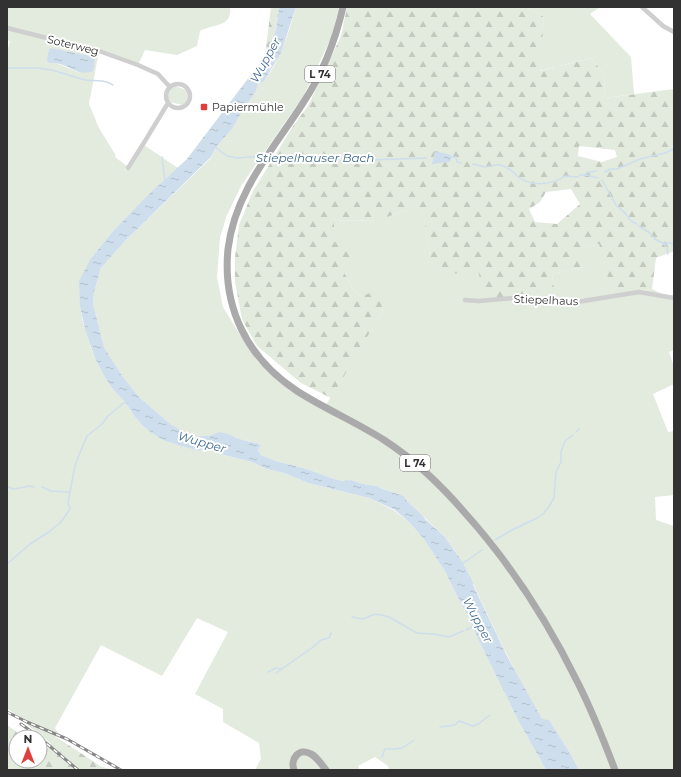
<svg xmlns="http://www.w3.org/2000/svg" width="681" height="777" font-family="Montserrat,sans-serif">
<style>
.green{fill:#e3eade;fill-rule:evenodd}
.forest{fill:url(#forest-firs);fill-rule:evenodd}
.water{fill:url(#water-ripples)}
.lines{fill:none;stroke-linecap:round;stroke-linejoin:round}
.stream{stroke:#cedeec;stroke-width:1.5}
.street{stroke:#cfcfcf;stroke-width:4.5}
.primary{stroke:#aaa;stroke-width:7}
.rail-casing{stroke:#878787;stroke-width:3}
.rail{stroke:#fff;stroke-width:1.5;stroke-dasharray:4.5;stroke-linecap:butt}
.poi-dot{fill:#de403e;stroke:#fff;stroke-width:1.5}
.labels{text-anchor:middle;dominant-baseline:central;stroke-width:4;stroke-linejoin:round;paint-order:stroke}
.shield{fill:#fff;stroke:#707070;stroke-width:1}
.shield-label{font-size:10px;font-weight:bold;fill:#323232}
.street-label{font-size:11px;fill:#323232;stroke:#fff}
.poi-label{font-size:11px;fill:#323232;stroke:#fff;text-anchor:start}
.water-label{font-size:12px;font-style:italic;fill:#426c91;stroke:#fff}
</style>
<defs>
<pattern id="forest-firs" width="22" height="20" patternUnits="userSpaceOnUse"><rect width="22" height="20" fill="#e3eade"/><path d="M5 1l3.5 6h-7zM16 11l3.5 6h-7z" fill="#c3c9bf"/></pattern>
<pattern id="water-ripples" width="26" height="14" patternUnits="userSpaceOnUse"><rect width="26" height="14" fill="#cedeec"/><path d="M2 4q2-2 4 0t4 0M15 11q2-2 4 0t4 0" fill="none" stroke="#b1bfcb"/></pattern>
</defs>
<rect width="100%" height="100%" fill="#fff"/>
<path class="green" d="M7,7H230C233,27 213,24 200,31L197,46L177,55L145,50L138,65L99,51L89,104L99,128L115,154V157L127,166L125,170H128L144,145L178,168L162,182L114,230L91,258L80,298V307L83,322L89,342L95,358L104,376L112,388L125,402L135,417L143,426L153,434L165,441L199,451L209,447L220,454L252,462L267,469L284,473L308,483L369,498L395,511L410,523L423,538L445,571L454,590L470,620L478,639L518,720L546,770H389L388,766L375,757L358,766L360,770H255L261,759L259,743L223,722V709L195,694L228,632L197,618L162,676L101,645L55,728L58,733L51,744L7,708V51L8,49L10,41L7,40ZM50,48L80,73L56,63H49L48,54Z
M296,7H339L332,36L304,95L241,186L227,215L220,237L217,277L223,307L247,346L258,362L274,377L323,410L383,310L361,296L352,288L344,272L334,241L333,221L379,220L406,210H423L430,256L554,289L552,274L583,267L580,249L600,244L613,297L652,289L674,300V350L669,352L674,367V384L653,394L668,432L674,431V495L655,497L656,520L674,526V770H579L570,753L549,720H542C516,676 495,630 473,584V582L462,561L446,538L407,501L404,496L380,488L377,486L363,484L351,480L343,481L334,479L307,469L276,461L261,455L258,450L261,445L257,443L247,441L236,438L231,435H215L209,436H199L196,437L186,434L168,422L139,397L121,374L104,347L93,304L94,292L101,268L125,241L210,159L218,145L232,129L243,110L256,91L258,85C277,73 290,29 296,7Z
M528,7H600L590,14L631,57L634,94L605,98L604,74L591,58L539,71L544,17Z
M174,86L187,90C188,97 188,101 183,105L169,102C167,95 168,90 174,86Z"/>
<path class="forest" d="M271,7H279L276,30L265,56Z
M347,7H528L544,17L540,71L591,58L604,74L605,98L674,89V251L656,258L652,289L613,297L599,244L581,249L583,267L552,274L554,289L484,300L478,269L448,275L430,256L423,211L406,210L379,220L334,221V241L355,257L344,272L352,288L361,296L377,291L383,310L331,398L301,383L257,346L242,319L235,282V258L239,225L253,191L293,126L308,106L341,36ZM579,146L615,150L617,157L602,162L578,156ZM571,189L580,204L557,224L535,222L529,209L540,202L546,192Z
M7,725L24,737H16V761H40V749L45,752L56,737L102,767L111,769L113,770H7Z"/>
<path class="water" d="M279,7H296L281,53L264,81L258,85L256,91L243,110L232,129L218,145L210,158L125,241L101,268L94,292L93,304L104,347L121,374L139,397L168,422L186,434L196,437L199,436H209L220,432L231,435L236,438L247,441L257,443L261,445L258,450L261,455L276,461L307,469L334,479L343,481L351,480L363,484L377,486L380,488L404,496L407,501L422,515L425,519L445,537L462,561L473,582V585L508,658L542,719L549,720L570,753L579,770H546L518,720L478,639L470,620L454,590L445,571L423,538L410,523L395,510L369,498L308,483L284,473L267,469L252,462L220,454L209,447L199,451L185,447L165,441L153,434L143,426L135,417L125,402L112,388L104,376L95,358L86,333L80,307L79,281L91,258L114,230L150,193L187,159L265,56L276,30Z
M50,48L95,57L93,71C79,77 69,65 56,63C54,63 51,63 49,63L47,60L49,50Z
M435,151L451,155L450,162L432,164Z"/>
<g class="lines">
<path class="stream" d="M7,68H37L52,70L85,80L102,81L107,82L113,85
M215,147L227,156L237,158L264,156
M270,156L343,157L371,160L426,158
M162,157L165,181
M449,157H456L457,162L461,163
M473,164C477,165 481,166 485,167C490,167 495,164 500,165C505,166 511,170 514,173C516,174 517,176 518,177C532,187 552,185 565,176L578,177L580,175H586V173L596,171
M605,172L610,169H617L640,159L665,153L674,149
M586,175L598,178
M602,180L616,205L624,212L631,221L637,224
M639,226L650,233L655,239L664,244L667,247L668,254
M664,243H671L672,244
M576,432L579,429
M7,487L14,489L30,486L34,487
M42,487L51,491L70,492
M495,540L512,530L537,518L543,514L548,508L554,498L556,472L561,462V452L565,441L573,435
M7,564L30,544L49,532L61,522L70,509L68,502L75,466L79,455L87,436L102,424L108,416L125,402
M462,564L482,550
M352,617L363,619L375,614L381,615L389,617L417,633L433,634L449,637L463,631
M466,630L474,626
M268,672L276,668L282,669
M276,673L313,647L321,640L329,638L331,633
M440,727L455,725L459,721L473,726L478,724L490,715
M382,757L385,749C400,749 401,750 414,740"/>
<path class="street" d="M642,7L663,26L674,32
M7,28L99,51L138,65L158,74L169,86
M166 96a12 12 0 1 1 24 0a12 12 0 1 1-24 0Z
M128,168L145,141L168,103
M465,300L479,301L514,298L577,302L639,292L674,298"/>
<path class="primary" d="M343,7C335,42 323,73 303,103C273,150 235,191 228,249C222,308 248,359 297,391C325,409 356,422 384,440C415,460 441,485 465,513C510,563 548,622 578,683C592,711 604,741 615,770
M294,770C290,759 299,747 311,754C317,757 322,765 326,770"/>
<defs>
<path id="rail" d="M7,712L27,722L67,739L121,770
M21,724L39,737
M40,738L78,770"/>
</defs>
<use href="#rail" class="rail-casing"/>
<use href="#rail" class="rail"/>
</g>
<rect class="poi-dot" x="200" y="103" width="8" height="8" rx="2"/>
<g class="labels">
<g class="shield">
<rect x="305" y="66" width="30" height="16" rx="3"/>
<rect x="400" y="455" width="30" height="16" rx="3"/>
</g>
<g class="shield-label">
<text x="320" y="74">L 74</text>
<text x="415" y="463">L 74</text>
</g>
<g class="street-label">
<text transform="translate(73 45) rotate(14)">Soterweg</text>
<text transform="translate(546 300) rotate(2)">Stiepelhaus</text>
</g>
<g class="poi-label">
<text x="212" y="107">Papiermühle</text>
</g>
<g class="water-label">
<text transform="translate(265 60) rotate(-61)">Wupper</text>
<text x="315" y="157">Stiepelhauser Bach</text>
<text transform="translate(202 442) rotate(16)">Wupper</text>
<text transform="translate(478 620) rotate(62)">Wupper</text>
</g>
</g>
<rect width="681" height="777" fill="none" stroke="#323232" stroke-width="16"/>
<g transform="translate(28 749)"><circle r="19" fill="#ffffff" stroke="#adadad"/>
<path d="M0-3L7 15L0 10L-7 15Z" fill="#de403e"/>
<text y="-6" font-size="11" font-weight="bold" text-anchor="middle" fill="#323232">N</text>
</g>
</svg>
